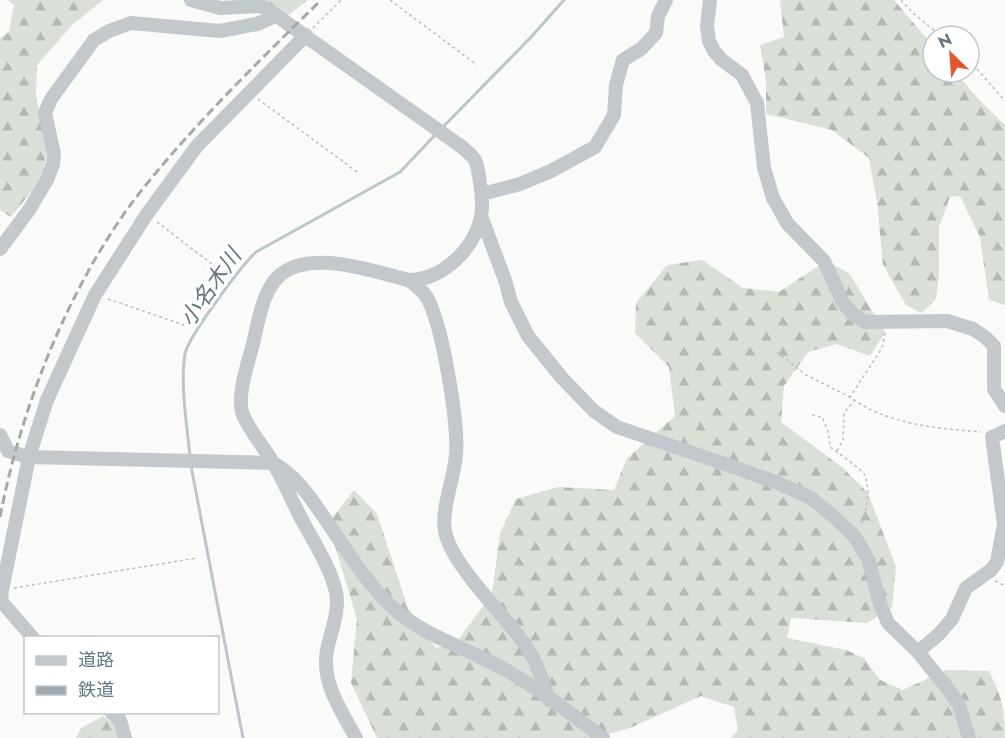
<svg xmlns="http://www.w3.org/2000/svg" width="1005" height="738" font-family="Jost,'Noto Sans JP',sans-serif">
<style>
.forest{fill:url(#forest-firs)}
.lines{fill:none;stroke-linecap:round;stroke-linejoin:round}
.stream{stroke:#bbc7cb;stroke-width:3}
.path{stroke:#bbbfc2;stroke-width:1.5;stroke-dasharray:3 3;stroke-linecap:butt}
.minor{stroke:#c3c8cc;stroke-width:14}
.rail{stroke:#a2aab0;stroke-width:3;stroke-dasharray:9 4.5;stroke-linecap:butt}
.labels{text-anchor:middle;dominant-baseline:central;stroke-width:6;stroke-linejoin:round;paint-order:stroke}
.water-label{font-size:22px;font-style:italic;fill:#60757c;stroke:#fff}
</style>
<defs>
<pattern id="forest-firs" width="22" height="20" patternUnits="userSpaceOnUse" patternTransform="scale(1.5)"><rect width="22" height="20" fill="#dadfd7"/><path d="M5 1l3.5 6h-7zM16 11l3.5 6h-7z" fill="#b4b9b4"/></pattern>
</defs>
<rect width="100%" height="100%" fill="#fafaf8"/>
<path class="forest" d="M7,0H103L72,25L37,65L36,97L47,149L43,177L11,217L0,210V38L9,32L14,5Z
M261,0H308L286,17Z
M780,0H894L933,46V72H955L982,103L1005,125V305L989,300L980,237L960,196L950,197L939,227V274L936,299L921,313L906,305L883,265L877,202L869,158L832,130L766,114V81L760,45L784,37Z
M702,260L743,288L779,292L826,261L849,273L885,332L870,356L837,344L808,352L784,386L781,422L843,468L868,493L896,567L892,608L867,623L791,618L787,638L846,650L864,658L880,680L903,690L946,670L989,671C1002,698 1005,708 1005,738H731L738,730L734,707L701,696L630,728L595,738H377L351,683L357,619L328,523L354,490L377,514L408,608L436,648L455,644L492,594L500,533L516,499L558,487L614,490L627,458L675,416L669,367L635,333L636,303L667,265Z
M103,716L116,725L120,738H76L81,728Z"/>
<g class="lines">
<path class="stream" d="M442,128L532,36L564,0
M190,456C187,427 180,383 185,354C188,337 241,266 256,252L400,172L437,133
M191,466L243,738"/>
<path class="path" d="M390,0L477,65
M901,0L913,13L941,36
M313,28L341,0
M969,60L1005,101
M258,99L360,174
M157,222L217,268
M108,299L184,325
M885,333L882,348L850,397C888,425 936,428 981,432
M777,352L806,375L850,397
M812,415L822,417L828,431L830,447C837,452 861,469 864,474C871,487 867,513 860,526
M837,451L843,440L844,413L854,401
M995,581L1005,586
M14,588L197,558"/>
<path class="minor" d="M191,0L220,8L260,6L267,9L462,147C466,151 472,155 475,160C478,167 479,176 480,183C482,193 483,206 481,216C475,248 443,280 409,280C374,272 308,247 278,277C262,293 258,323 253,344C248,363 236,397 243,415C250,431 263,446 272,461C283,479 291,499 301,518C313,541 330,566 336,592C340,609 331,632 327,650C321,683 341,710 356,738
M710,0L707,26L709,41L714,51L722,60L742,75L757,103L764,168L773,198L787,223L824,261L843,303L853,314L865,322L947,321L973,329L985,337L994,346V389L1005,406
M482,194L520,184L551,171L595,147L614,115L616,85L623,60L641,49L656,33L658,16L666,0
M481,216L505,280L511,302L528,336L562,378L594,411L617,427L742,470L778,483L811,498L833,516L855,537L869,561L880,604L888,623L918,652L948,689L959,705L969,738
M0,249L29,210L47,180L53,164L54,154L45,113L51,99L94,40L109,31L131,23L220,31L257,24L277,15
M409,280C415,285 422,290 426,296C442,321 459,425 456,455C454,479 441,509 445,531C451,565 505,615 526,646C537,662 543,681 549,700
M0,435L8,451L29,457L273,463C299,477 313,502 330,526C348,553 367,583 391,606C420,634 466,648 502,668C535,686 572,714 603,738
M33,638L1,601L2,590L29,457L47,400L95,295L147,214L197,146L306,35
M918,652L939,634L952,619L966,588L991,570L997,562L1004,524L992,437L1005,431
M111,712L120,720L125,738"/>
<path class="rail" d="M0,517C21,408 67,290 134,200C190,128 256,64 321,0"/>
</g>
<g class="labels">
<g class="water-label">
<text transform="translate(210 287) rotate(-55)">小名木川</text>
</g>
</g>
<rect x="24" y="636" width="195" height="78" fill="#ffffff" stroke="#c1c8cd" stroke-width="1.5"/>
<rect x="36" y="656" width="30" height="9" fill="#c3c8cc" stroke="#c1c8cd" stroke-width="1.5"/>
<text x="78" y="666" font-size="18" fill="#657683">道路</text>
<rect x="36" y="686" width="30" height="9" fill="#a2aab0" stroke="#c1c8cd" stroke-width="1.5"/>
<text x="78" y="696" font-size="18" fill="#657683">鉄道</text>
<g transform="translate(951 54) rotate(335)"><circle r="28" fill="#ffffff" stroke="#c1c8cd" stroke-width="1.5"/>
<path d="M0-4.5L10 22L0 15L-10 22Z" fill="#e4572e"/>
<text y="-9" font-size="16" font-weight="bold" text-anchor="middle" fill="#657683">N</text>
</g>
</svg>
